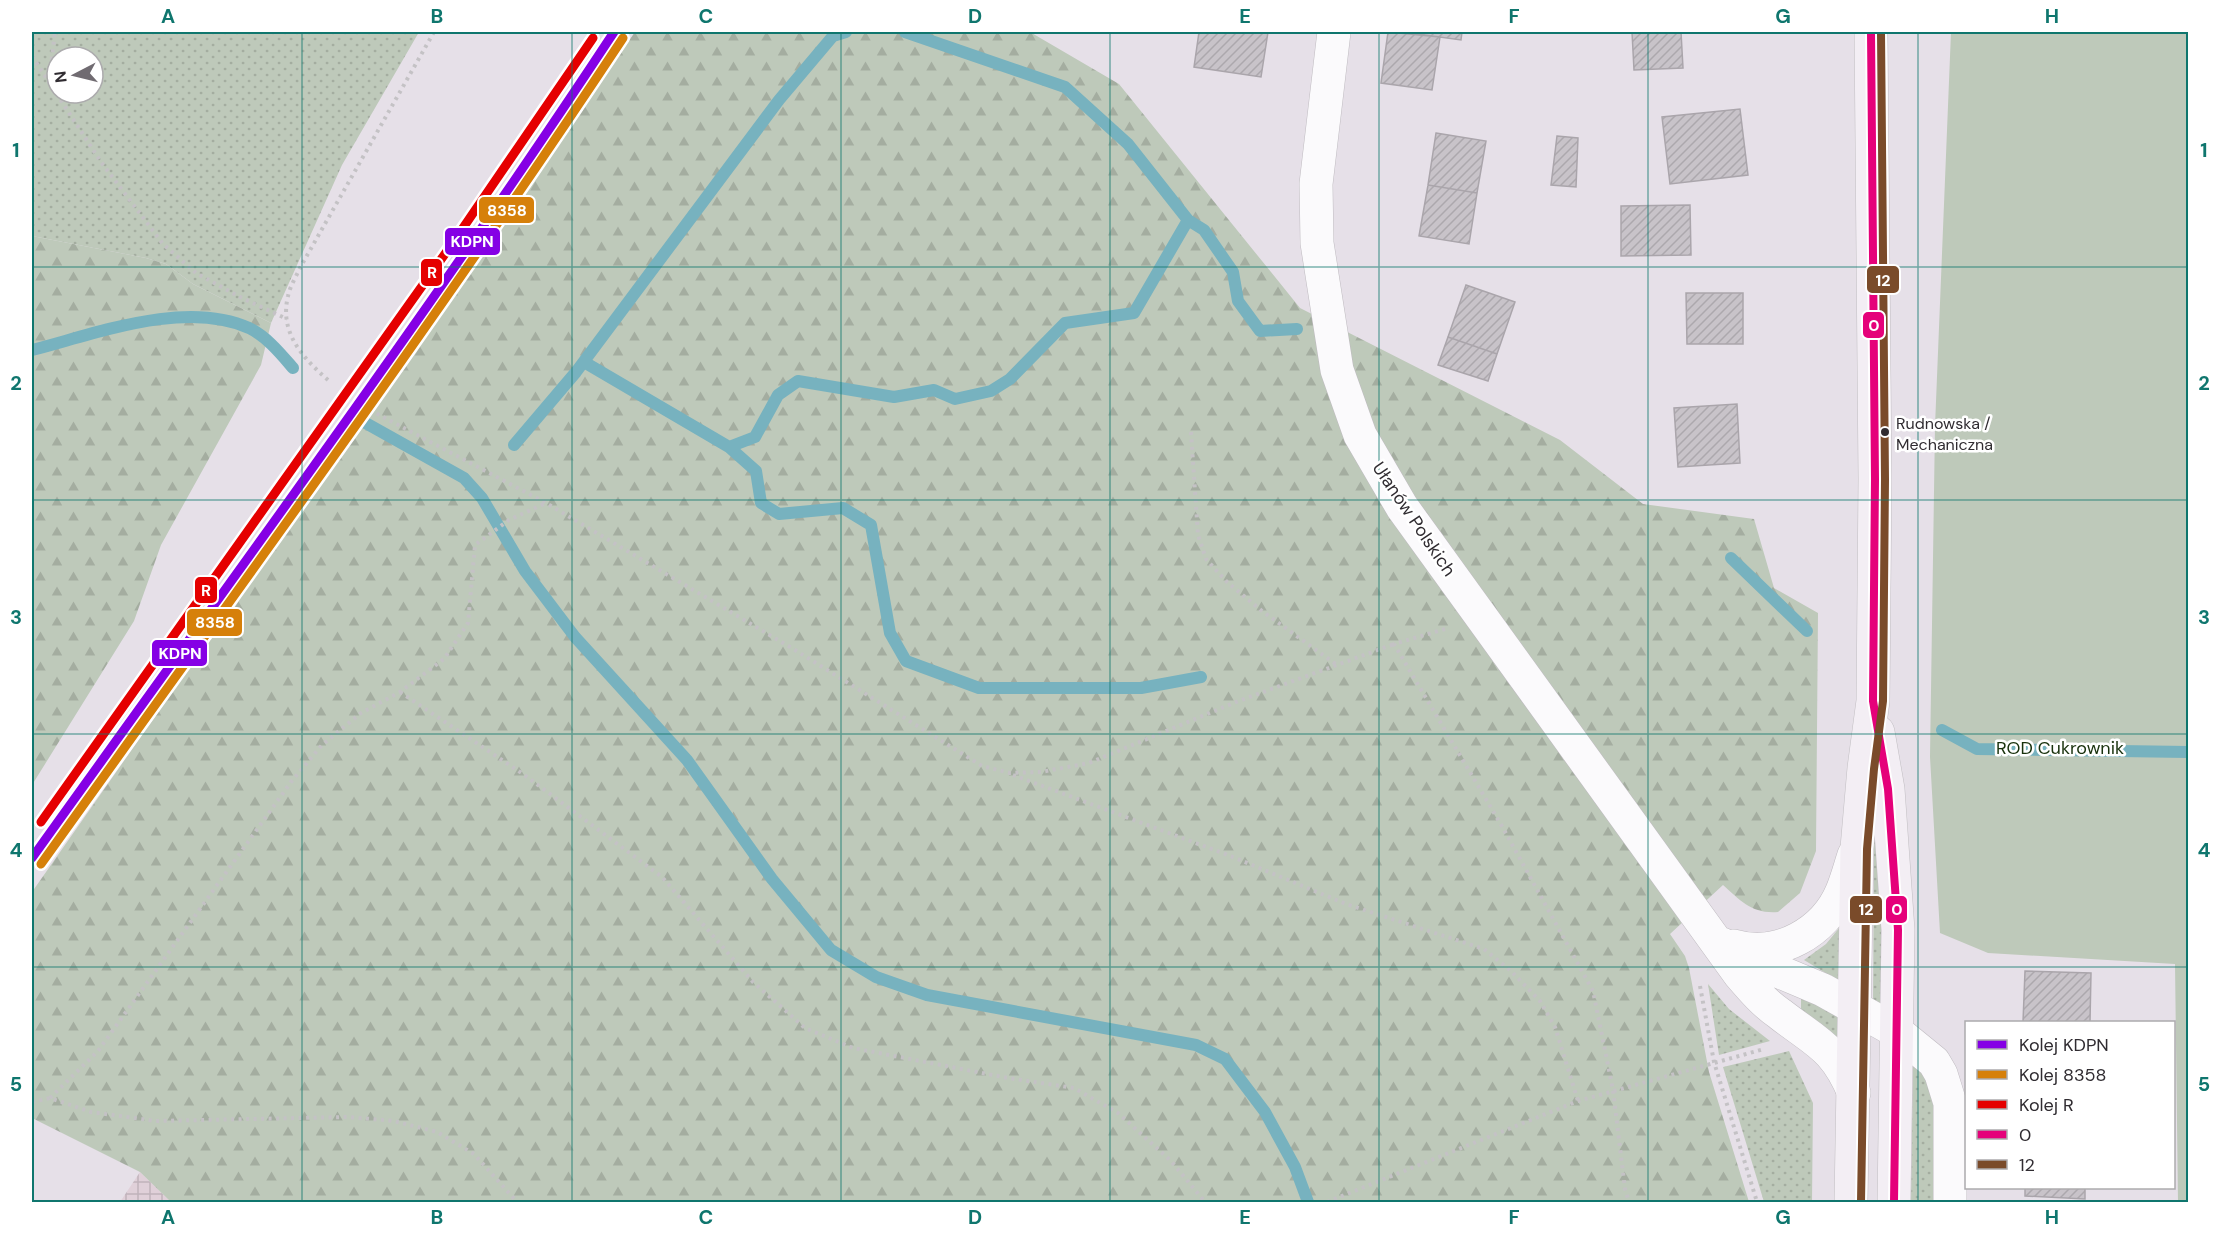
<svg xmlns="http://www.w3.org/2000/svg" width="2220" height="1234" font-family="'DM Sans',sans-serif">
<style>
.industrial{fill:url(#industrial-grid)}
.grass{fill:url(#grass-dots);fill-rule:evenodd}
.forest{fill:url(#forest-firs)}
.green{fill:#bec9ba}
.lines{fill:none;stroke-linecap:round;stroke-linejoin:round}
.stream{stroke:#77b2bf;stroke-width:12}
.building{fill:url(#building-hatch);stroke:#aaa5ab;stroke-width:1.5}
.minor-casing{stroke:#bfbbc0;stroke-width:34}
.major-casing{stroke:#c1bec2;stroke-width:34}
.path{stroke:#c4c2c5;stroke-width:4;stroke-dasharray:3 4.5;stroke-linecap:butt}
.minor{stroke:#fbfafc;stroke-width:33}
.major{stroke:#f3eef4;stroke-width:33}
.bus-1-casing{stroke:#fff;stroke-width:12}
.bus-2-casing{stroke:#fff;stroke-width:12}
.bus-1{stroke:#e5017a;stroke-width:8}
.bus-2{stroke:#7a4b2a;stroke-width:8}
.rail-1-casing{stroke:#fff;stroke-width:14}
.rail-2-casing{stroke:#fff;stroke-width:14}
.rail-3-casing{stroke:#fff;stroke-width:14}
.rail-1{stroke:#8500e5;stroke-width:9}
.rail-2{stroke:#d6800a;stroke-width:9}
.rail-3{stroke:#e50000;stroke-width:9}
.grid{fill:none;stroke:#0f766e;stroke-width:1.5;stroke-opacity:0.55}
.bus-dot{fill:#302c31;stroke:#fff;stroke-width:2}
.labels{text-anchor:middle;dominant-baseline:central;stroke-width:5;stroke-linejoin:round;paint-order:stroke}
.bus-label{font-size:16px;fill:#302c31;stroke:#fff;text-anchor:start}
.street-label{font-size:18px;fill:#302c31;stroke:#fff}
.park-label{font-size:18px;fill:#18310c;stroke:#fff}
.line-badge{stroke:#fff;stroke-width:2}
.badge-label{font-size:16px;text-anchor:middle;font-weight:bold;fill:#fff}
.neatline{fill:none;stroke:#0f766e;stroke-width:2}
.grid-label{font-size:20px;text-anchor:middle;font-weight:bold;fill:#0f766e}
</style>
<defs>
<pattern id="industrial-grid" width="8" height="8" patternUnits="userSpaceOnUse" patternTransform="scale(1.5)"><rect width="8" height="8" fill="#e0d0d9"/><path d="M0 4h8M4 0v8" fill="none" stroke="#c0b3bb"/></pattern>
<pattern id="grass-dots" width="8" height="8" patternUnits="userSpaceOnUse" patternTransform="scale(1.5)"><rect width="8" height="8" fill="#bec9ba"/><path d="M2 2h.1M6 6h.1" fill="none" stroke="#a4ada0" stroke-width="1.8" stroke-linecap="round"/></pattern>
<pattern id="forest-firs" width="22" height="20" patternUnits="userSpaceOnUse" patternTransform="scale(1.5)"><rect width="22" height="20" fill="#bec9ba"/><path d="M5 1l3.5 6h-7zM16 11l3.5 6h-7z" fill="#a4ada0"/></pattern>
<pattern id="building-hatch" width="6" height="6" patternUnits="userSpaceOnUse" patternTransform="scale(1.5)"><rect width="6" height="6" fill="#c8c3c9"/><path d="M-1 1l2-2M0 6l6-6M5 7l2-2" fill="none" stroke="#aca8ad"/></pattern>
</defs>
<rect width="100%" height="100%" fill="#e6e0e8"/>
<path class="industrial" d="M140,1172L171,1202H120Z"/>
<path class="grass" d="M32,32H419L342,165L271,323L193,284L166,264L146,258L32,236ZM57,57H93V93H57Z
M1876,838L1882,927V1007L1873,1004L1874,841Z
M1840,927L1844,984L1804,960L1826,944Z
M1708,984L1729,1009L1770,1041L1719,1055Z
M1801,994L1845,1019L1844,1041L1801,1017Z
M1789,1051L1813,1103L1812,1202H1764L1723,1067Z
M1913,1060L1934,1089L1937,1202H1911Z"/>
<path class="forest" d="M635,32H1030L1119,84L1300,308L1560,440L1643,504L1754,519L1774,588L1818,613L1816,851L1800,893L1778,912C1752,914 1741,901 1723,885L1670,934L1685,956L1689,968L1709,1072L1749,1202H171L140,1172L32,1118V892Z
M32,236L146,258L166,264L193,284L271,323L261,365L161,545L134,621L32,785Z"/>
<path class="green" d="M1951,32H2188V1202H2178L2175,964L1988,953L1940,933L1930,757L1935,426Z"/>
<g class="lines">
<path class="stream" d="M905,32L1065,87L1128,144L1188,220L1204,230L1233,272L1238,301L1260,331L1297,329
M32,350C95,334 186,299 249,328C267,337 280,353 293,368
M584,362L729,447L755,437L778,395L798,381L894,397L934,390L955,399L991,391L1010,379L1065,323L1134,313L1188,220
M362,421L464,478L482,498L525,571L575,637L687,760L772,879L831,950L876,977L927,995L1196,1045L1225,1059L1265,1112L1295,1167L1308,1202
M514,445L576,372L779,100L833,36L846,32
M729,447L756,471L761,503L779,514L843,508L871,525L890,633L906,661L979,688H1141L1201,677
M1731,558L1807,631
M1942,730L1977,749L2188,752"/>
</g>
<path class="building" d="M1199,32H1268L1261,77L1194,67Z
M1388,32L1440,37L1432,90L1381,83Z
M1411,32H1462L1461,40L1410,33Z
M1632,32H1681L1683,68L1634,70Z
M1740,109L1748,175L1670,184L1662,117Z
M1436,133L1486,141L1477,193L1428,185Z
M1557,136L1578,138L1576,187L1551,185Z
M1428,185L1477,193L1469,244L1419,236Z
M1690,205L1691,255L1621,256V206Z
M1466,285L1515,302L1497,354L1448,337Z
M1686,293H1743V344H1687Z
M1448,337L1497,354L1488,381L1438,365Z
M1737,404L1740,463L1678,467L1674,408Z
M2025,971L2091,973L2090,1022H2023Z
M2025,1188H2085V1199L2025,1196Z"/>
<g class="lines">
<defs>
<path id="minor" d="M1334,32L1316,184L1317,243L1337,370L1360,435L1402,507L1740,975C1752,989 1764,1003 1780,1014C1817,1043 1834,1046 1854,1093
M1722,944L1737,954L1823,990L1896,1031L1934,1062L1941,1074L1950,1103V1202
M1734,946C1778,959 1825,932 1842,891C1847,879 1850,867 1854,855"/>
<path id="major" d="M1878,732L1888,789L1898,930L1894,1202
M1851,1202L1857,848L1864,768L1873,701L1875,479L1871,32"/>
</defs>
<use href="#minor" class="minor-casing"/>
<use href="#major" class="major-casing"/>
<path class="path" d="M32,56L101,162L163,244L196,273L240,297L287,319
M49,82L55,32
M328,380C303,358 279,333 288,296C290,286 297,275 301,266L434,32
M370,410L546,503L795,650L982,766L1010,773L1041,772L1089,763L1236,702L1394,644
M1191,432L1198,535L1206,559L1227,582L1262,611L1337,665
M1445,629L1394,644L1503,828L1593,991L1613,1090L1625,1189L1629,1202
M400,692L523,774L662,877L753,982L805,1028L853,1048L1008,1078L1074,1088L1118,1113L1171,1161L1205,1202
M1013,775L1228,855L1346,904L1484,949L1511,971L1540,1001L1555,1027L1578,1101
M1700,986L1714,1062L1757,1202
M50,1098L98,1051L291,782L322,745L361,713L400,692L444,659L468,623L475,545L509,520L546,503
M32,1102L50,1098L91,1112L156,1121L348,1117L394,1121L437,1132L474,1154L517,1202
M1327,1202L1578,1101L1764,1049"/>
<use href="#minor" class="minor"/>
<use href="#major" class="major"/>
<defs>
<path id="bus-1" d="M1871,32L1875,479L1873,701L1888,789L1898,930L1894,1202"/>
<path id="bus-2" d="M1861,1202L1867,849L1874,769L1883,701L1885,479L1881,32"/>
</defs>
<use href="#bus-1" class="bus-1-casing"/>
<use href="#bus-2" class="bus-2-casing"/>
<use href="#bus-1" class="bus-1"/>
<use href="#bus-2" class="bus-2"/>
<defs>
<path id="rail-1" d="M32,858C228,584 429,313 614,32"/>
<path id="rail-2" d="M41,864C237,590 437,319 623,38"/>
<path id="rail-3" d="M41,822L452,244L593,38"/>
</defs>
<use href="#rail-1" class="rail-1-casing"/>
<use href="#rail-2" class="rail-2-casing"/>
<use href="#rail-3" class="rail-3-casing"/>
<use href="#rail-1" class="rail-1"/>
<use href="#rail-2" class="rail-2"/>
<use href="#rail-3" class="rail-3"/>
</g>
<path class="grid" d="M302,32V1202M572,32V1202M841,32V1202M1110,32V1202M1379,32V1202M1648,32V1202M1918,32V1202M32,267H2188M32,500H2188M32,734H2188M32,967H2188"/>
<circle class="bus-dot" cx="1885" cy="432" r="5"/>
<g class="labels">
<g class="bus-label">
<text x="1896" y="423">Rudnowska /<tspan x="1896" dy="21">Mechaniczna</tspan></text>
</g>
<g class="street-label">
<text transform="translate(1414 519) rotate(56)">Ułanów Polskich</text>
</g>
<g class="park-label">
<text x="2060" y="748">ROD Cukrownik</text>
</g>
</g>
<g class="line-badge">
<rect x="478" y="196" width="57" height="28" rx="6" fill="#d6800a"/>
<rect x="444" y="227" width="57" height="29" rx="6" fill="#8500e5"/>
<rect x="420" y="258" width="23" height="29" rx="6" fill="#e50000"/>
<rect x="1866" y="265" width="34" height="29" rx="6" fill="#7a4b2a"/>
<rect x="1862" y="311" width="23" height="28" rx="6" fill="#e5017a"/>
<rect x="194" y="576" width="24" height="28" rx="6" fill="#e50000"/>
<rect x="186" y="608" width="57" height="29" rx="6" fill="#d6800a"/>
<rect x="151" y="639" width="57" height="28" rx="6" fill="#8500e5"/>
<rect x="1885" y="895" width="23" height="29" rx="6" fill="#e5017a"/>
<rect x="1849" y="895" width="34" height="29" rx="6" fill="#7a4b2a"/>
</g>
<g class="badge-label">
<text x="507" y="216">8358</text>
<text x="472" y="247">KDPN</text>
<text x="432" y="278">R</text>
<text x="1883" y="286">12</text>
<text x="1874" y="331">0</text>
<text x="206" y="596">R</text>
<text x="215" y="628">8358</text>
<text x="180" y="659">KDPN</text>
<text x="1897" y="915">0</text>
<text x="1866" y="915">12</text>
</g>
<rect width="2220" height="1234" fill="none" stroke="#ffffff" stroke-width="66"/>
<rect x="1965" y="1021" width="210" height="168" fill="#ffffff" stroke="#acabad" stroke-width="1.5"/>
<rect x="1977" y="1040" width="30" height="9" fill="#8500e5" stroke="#acabad" stroke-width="1.5"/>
<text x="2019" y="1051" font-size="18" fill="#302c31">Kolej KDPN</text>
<rect x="1977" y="1070" width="30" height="9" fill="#d6800a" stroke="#acabad" stroke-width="1.5"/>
<text x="2019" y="1081" font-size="18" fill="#302c31">Kolej 8358</text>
<rect x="1977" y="1100" width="30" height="9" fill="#e50000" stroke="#acabad" stroke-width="1.5"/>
<text x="2019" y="1111" font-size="18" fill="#302c31">Kolej R</text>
<rect x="1977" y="1130" width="30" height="9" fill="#e5017a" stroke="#acabad" stroke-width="1.5"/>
<text x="2019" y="1141" font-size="18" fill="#302c31">0</text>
<rect x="1977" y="1160" width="30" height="9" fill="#7a4b2a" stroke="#acabad" stroke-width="1.5"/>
<text x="2019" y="1171" font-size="18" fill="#302c31">12</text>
<g transform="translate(75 75) rotate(263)"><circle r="28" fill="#ffffff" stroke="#acabad" stroke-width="1.5"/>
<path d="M0-4.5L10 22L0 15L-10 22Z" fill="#706b71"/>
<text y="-9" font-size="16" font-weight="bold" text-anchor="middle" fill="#302c31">N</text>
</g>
<rect x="33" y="33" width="2154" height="1168" class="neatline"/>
<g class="grid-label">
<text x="168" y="23">A</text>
<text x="437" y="23">B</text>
<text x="706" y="23">C</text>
<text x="975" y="23">D</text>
<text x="1245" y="23">E</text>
<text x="1514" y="23">F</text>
<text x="1783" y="23">G</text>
<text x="2052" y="23">H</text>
<text x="16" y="157">1</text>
<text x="2204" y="157">1</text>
<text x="16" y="390">2</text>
<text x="2204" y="390">2</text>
<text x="16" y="624">3</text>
<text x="2204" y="624">3</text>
<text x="16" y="857">4</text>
<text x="2204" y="857">4</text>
<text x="16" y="1091">5</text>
<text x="2204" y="1091">5</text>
<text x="168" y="1224">A</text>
<text x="437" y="1224">B</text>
<text x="706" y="1224">C</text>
<text x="975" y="1224">D</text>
<text x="1245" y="1224">E</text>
<text x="1514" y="1224">F</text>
<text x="1783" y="1224">G</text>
<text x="2052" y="1224">H</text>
</g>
</svg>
